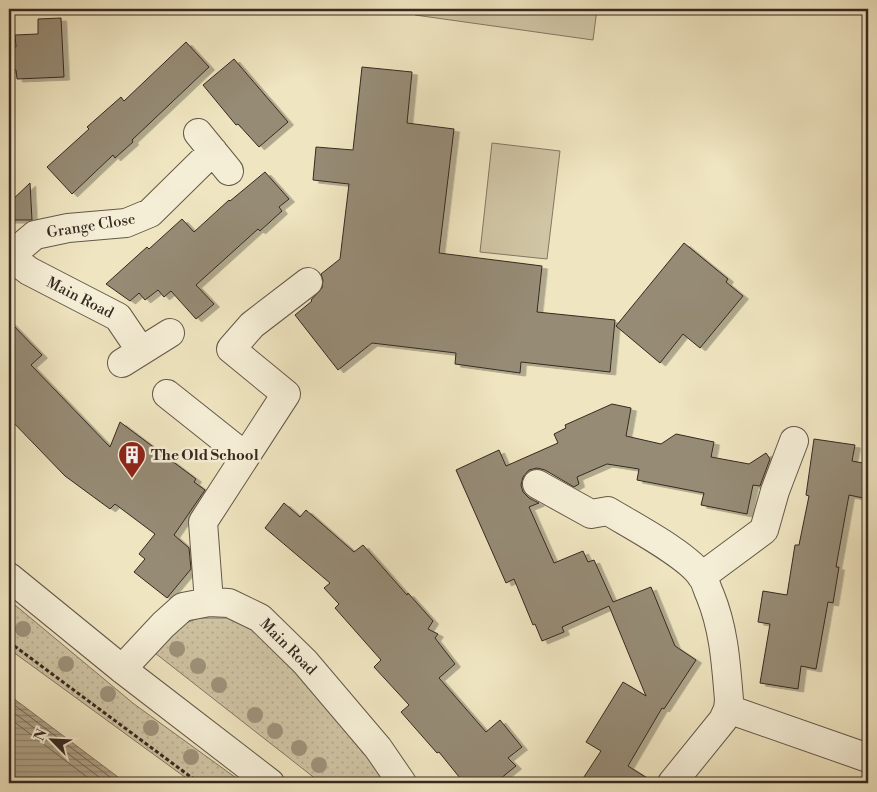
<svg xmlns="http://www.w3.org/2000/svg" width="877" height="792" font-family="'Libre Bodoni',serif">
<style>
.grass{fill:url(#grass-dots);stroke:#837763}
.pitch{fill:#d0c5a5;stroke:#837763}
.water{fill:url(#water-rules);stroke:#7f7360}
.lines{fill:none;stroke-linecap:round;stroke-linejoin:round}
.shore{stroke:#736756;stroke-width:1}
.building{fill:#968b74;stroke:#362921;filter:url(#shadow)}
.minor-casing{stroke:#645849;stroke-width:30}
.path{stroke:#362921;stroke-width:3;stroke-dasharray:4 2.5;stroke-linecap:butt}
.minor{stroke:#f5eed6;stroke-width:28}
.tree{fill:#9e937b}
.labels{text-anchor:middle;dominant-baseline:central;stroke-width:5;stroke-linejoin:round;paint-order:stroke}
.street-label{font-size:15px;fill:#362921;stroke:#f5eed6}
.poi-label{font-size:15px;font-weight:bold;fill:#362921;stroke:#f5eed6;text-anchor:start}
</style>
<defs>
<pattern id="grass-dots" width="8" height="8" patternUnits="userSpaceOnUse" patternTransform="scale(1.25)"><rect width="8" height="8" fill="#d0c5a5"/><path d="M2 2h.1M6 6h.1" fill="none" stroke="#b3a98e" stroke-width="1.8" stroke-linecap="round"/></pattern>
<pattern id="water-rules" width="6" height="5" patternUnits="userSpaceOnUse" patternTransform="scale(1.25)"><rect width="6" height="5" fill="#b0a58a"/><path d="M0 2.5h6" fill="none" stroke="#908670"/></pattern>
<filter id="shadow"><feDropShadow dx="5.5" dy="3" stdDeviation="0" flood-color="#0004"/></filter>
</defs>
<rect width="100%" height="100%" fill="#efe5c0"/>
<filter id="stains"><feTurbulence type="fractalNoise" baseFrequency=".004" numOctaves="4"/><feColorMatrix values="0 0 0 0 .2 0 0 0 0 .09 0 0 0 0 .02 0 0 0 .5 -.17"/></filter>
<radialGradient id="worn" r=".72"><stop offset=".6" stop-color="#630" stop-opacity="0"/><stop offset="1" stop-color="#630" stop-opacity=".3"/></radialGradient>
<path class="grass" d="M9,600L134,704L243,783H193L9,649Z
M199,618H228L242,621L277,649L392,783H321L155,653L183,624Z"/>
<path class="pitch" d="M416,9H597L593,40L415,15Z
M492,143L560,151L547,259L480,252Z"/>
<path class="water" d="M9,695L126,783H9Z"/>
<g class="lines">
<path class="shore" d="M9,701L118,783
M9,709L107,783
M9,718L95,783"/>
</g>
<path class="building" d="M61,18L64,77L17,79L16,70H9V48L16,47L15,35L38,34V19Z
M186,42L209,67L132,140L133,142L115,158L113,155L72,194L47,167L89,129L87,127L121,97L124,101Z
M234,59L288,122L259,147L238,124L236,125L203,85Z
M362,67L412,72L407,123L454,129L439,253L542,266L537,312L615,320L610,372L521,362L520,373L455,364L456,353L372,343L338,370L295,315L312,301L311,300L322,288L323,280L321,274L340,259L349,184L313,180L316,147L353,150Z
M265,172L289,199L279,207L282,211L260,231L258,229L196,285L214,304L196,319L171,291L164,297L158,290L145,300L139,293L130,301L106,284L147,247L149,249L182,219L194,232L229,200L230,201Z
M30,183L32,220H9V203Z
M684,243L728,279L726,282L743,296L700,348L683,334L660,363L616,326Z
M9,321L42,355L31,365L110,447L120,422L196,479L194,482L205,490L174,535L189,548L191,569L167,598L134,572L145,559L139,554L155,534L115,504L110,509L65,476L9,418Z
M612,404L631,408L626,436L661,444L676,434L714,442L711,457L749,464L766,453L770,459L760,486L753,485L747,514L701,505L704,493L637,480L639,469L607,464L577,477L579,484L574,487L545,470L537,468L529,470L523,477L521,485L523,492L529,498L539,503L529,507L554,563L583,551L588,562L594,560L613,602L651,587L675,646L696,660L664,709L662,708L628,766L655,783H580L601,751L586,742L623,682L646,696L609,606L562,627L564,632L542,641L535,624L533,625L514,579L506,583L456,470L499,450L506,466L558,443L554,434L566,428L565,425Z
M814,439L855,445L852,461L868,464V499L849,495L836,567H839L833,603L828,602L816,669L801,666L798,689L760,683L770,624L758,622L763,591L787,595L795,545H799L809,496L806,495Z
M284,503L300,517L306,510L354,552L363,545L407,595L408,593L433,621L428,629L438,634L435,638L455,664L439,678L486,732L500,720L522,747L508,758L516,766L495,783H464L439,752L437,753L401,712L409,705L374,667L381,660L335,608L339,604L324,588L330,583L265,528Z"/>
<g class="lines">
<defs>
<path id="minor" d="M198,133L229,171
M9,256L29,271L118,317L141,351
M10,256L35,235L68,228L126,223L150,213L213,151
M122,363L170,333
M167,394L245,456
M537,484L591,514L608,511C631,525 690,556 702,577C706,582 707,589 710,595C724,629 726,664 729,700L728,709
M702,576L764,530L775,491L794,441
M9,577L122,669L270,783
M209,602L203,522L286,394L231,349L252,325L308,282
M122,669L163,625L183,607L209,602L229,603L260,618L305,662L378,748L402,783
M672,783L723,720L728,709L868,758"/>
</defs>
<use href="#minor" class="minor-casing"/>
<path class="path" d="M9,642L199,783"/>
<use href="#minor" class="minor"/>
</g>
<g class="tree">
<circle cx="23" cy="629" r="8"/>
<circle cx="177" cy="649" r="8"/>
<circle cx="66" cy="664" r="8"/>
<circle cx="198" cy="666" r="8"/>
<circle cx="219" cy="685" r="8"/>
<circle cx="108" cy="694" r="8"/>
<circle cx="255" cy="715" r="8"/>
<circle cx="151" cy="728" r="8"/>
<circle cx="275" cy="731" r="8"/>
<circle cx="299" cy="748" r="8"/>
<circle cx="191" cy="757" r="8"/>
<circle cx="319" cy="765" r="8"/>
</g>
<defs>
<symbol id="building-pin" viewBox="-11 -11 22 30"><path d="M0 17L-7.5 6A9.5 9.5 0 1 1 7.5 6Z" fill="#8f2418" stroke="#f5eed6"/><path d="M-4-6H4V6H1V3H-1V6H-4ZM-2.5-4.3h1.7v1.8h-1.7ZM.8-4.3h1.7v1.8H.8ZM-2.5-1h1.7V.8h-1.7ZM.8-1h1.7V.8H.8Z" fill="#fff"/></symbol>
</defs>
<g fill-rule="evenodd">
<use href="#building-pin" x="116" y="439" width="32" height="43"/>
</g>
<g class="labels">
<g class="street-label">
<text transform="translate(91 226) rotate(-9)">Grange Close</text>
<text transform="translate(80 298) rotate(27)">Main Road</text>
<text transform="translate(288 647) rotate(45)">Main Road</text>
</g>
<g class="poi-label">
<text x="151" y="455">The Old School</text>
</g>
</g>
<rect width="877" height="792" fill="none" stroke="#efe5c0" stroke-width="30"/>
<rect x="10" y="10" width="857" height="772" fill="none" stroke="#362921" stroke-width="2.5"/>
<rect x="15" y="15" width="847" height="762" fill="none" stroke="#362921"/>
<g transform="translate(52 740) rotate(294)" stroke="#f5eed6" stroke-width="4" paint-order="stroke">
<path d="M0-4L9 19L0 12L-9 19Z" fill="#362921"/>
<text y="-8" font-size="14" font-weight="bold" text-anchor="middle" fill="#362921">N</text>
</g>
<rect width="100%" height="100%" filter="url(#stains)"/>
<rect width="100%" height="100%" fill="url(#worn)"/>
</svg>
